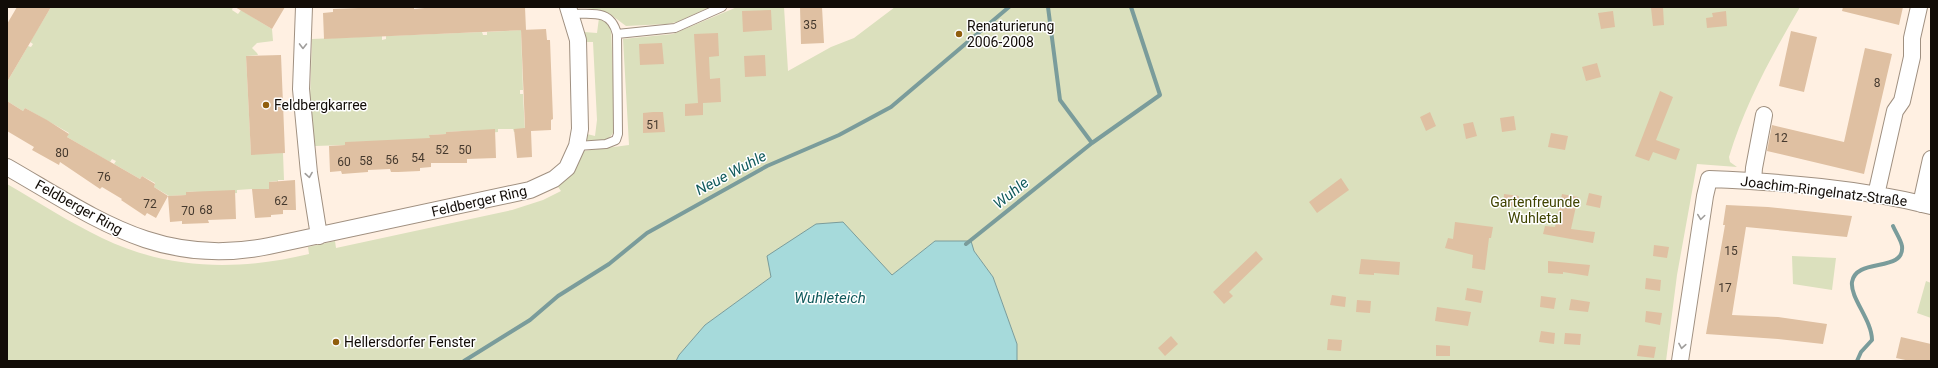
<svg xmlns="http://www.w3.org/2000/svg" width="1938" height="368" font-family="Roboto,sans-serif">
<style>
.green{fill:#dbe0bd}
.water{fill:#a6dadb;stroke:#7a9c9b}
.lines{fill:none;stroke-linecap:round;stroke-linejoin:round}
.stream{stroke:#7a9c9b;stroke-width:4}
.building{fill:#dfc0a2}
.lane-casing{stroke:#a09080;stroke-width:10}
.street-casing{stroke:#a09080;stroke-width:18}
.lane{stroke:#fff;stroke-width:8}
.street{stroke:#fff;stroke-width:16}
.oneway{stroke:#a09e9c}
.poi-dot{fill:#905e0d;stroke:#fff;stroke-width:1.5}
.labels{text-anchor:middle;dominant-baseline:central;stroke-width:3;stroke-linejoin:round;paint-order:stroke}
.number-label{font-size:12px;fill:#45392e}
.poi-label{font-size:14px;fill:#120c07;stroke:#fff;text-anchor:start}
.street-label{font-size:14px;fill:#120c07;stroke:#fff}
.park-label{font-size:14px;fill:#404400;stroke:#fff}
.water-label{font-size:15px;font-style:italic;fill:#125b5d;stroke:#fff}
</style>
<rect width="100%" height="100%" fill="#fff0e2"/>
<path class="green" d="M51,7H233L232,10L238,14L241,10L272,29L273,41L257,43L252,48L257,53L258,55L246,56L251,154L283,153L284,180H278V184L277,181L269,182V192L252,189L237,190V193C220,194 203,191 186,192V195L169,196L154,187L155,183L142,176L140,179L114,164L116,161L112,159L110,162L67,137L69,133L25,108L23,111L7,101V82L28,46L31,47L33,44L30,42Z
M580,7H710L677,22L667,24L626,26L610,14L600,10Z
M737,7H784L788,71L831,47L854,38L895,7H1800C1772,55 1745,104 1729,157L1730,162L1737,167L1697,164L1677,275L1666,361H1017V344L993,277L974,251L970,241H935L892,275L771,277L705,325L679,355L676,361H7V184C38,202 69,222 102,238C168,270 239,271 309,254L308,247L335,241L336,248L512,210L543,200L561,191L556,184C568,174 578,166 583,151L629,145L623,39L673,34Z
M599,18L607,21L611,27L615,127C613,140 598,146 586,140L587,134L595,136L597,120L593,42H584V32L597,33Z
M521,30L523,90H520V94H523L525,131L514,132L513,129H498V132L488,133V130L446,132V134L430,135V141L345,142V145L315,146L310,99L312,39L382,36V40L386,39V36L482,32L483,35H487V32Z
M1792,256L1836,258L1832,290L1793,284Z
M1926,281L1931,283V318L1917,313Z"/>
<path class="water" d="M843,222L892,275L935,241H971L974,251L993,277L1017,344V361H676L679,355L705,325L771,277L767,256L816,224Z"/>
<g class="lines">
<path class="stream" d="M1048,7L1060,100L1092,143
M966,244L1092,143L1160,95L1131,7
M464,361L530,320L558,296L609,264L647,233L767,166L839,135L891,107L1009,7
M1857,361L1861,352L1872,340C1872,320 1850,298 1852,282C1856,257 1905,273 1902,246C1901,240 1896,233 1893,226"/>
</g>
<path class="building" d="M17,7H51L7,82V24Z
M235,7H285L272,29Z
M384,7H414V9L435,7H525L526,30L324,39L323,13L333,12V9Z
M800,7H822L824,43L801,44Z
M1663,7L1664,25L1653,26L1651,8Z
M1843,7H1903L1899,25L1842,11Z
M771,10L772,30L743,32L742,11Z
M1613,11L1615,27L1601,29L1598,13Z
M1726,11L1727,26L1707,28L1706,18L1713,17L1712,13Z
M546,29L547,40H550L553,119L551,120V130L531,131L532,157L517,158L514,129L525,128L521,30Z
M1791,31L1817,37L1804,92L1779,86Z
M718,33L719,56L709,57L710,79L720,78L721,102L703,103V115L685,116V104L698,103L694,34Z
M662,43L664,64L640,65L639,44Z
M1865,48L1892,54L1864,174L1767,151L1772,125L1844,142Z
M281,55L285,153L251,155L246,56Z
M765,55L766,76L745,77L744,56Z
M1597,63L1601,77L1586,81L1582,67Z
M1660,91L1673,97L1656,140L1680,149L1676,160L1653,152L1649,161L1635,156Z
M7,101L23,111L25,108L47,120L69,134L67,137L140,179L142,176L155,184L154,187L168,196L186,195V192L235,190L236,219L208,220L209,223L182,224V221L170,222L168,196L156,218L147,213L145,216L121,200L122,199L102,187L100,189L60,162L59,165L32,150L34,147L7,131Z
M653,112H663L665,132L643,133V113Z
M1430,112L1436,126L1426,131L1420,117Z
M1514,116L1516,130L1502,132L1500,118Z
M1473,122L1477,136L1466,139L1463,124Z
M495,129L496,158L467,159V163H431V167L420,168V171L398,172H391L390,169L368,170V172L342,174L341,171L330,172L329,146L345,145V142L430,138L429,135L446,134V132Z
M1551,133L1568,136L1565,150L1548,147Z
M1341,178L1349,190L1317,213L1309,202Z
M295,180L296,210H283V214L271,215V217L255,218L252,189H269V182Z
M1589,193L1602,196L1600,208L1586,205Z
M1504,194L1519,196L1517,207L1503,205Z
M1562,194L1578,197L1571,229L1595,232L1593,243L1543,234L1545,226L1555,227Z
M1726,205L1768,207L1852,216L1847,237L1746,227L1732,315L1778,317L1827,324L1823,344L1778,339L1706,334L1725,225H1723Z
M1455,222L1493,227L1491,238H1489L1485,270L1472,268L1473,255L1445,248L1448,238L1453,239Z
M1654,245L1669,247L1667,258L1653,256Z
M1256,251L1263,259L1229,292L1233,296L1224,304L1213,292Z
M1361,259L1400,262L1399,275L1374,273V275L1359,274Z
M1548,261L1590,265L1588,276L1563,272V274L1548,273Z
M1646,278L1661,280L1660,291L1645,289Z
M1467,288L1483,291L1481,303L1465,300Z
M1332,295L1346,297L1345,307L1330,305Z
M1541,296L1556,298L1554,309L1540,307Z
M1571,299L1590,302L1588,312L1569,310Z
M1357,300L1371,301L1370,313L1356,312Z
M1437,307L1471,312L1468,326L1435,321Z
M1646,311L1662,313L1660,325L1645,322Z
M1541,331L1555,333L1554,344L1539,342Z
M1565,333L1581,334L1580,345L1564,344Z
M1171,336L1178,344L1165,356L1158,348Z
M1901,337L1931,344V361H1910L1896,358Z
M1328,339L1342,340L1341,351L1327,350Z
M1436,345L1450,346V356H1436Z
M1639,345L1656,347L1654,358L1637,356Z"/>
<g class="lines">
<defs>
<path id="lane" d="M571,14C592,14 611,9 617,34L618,134L616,140L606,144L577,146
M617,34L675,28L722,7"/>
<path id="street" d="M304,7L301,89L309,173L319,236
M7,167C96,218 160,268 269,246L530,190L554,179L567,168L577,146L580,129L578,40L568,7
M1753,181L1754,168L1764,115
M1876,195L1895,111L1902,101L1912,57V38L1919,7
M1921,204L1931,159
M1680,361L1705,196L1709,179C1783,182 1859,188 1931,206"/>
</defs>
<use href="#lane" class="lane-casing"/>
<use href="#street" class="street-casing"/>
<use href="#lane" class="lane"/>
<use href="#street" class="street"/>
</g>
<defs><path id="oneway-chevron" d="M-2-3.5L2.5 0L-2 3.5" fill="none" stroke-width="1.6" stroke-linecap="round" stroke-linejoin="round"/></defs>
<g class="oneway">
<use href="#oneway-chevron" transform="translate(303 46) rotate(91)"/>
<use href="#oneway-chevron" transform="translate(309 175) rotate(81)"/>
<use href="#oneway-chevron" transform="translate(1701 217) rotate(98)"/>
<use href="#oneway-chevron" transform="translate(1682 346) rotate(100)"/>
</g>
<g class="poi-dot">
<circle cx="959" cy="34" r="4"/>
<circle cx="266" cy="105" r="4"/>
<circle cx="336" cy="342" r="4"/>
</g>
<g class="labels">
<g class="number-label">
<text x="810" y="25">35</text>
<text x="1877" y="83">8</text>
<text x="653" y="125">51</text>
<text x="1781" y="138">12</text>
<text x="442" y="150">52</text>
<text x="465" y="150">50</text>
<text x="62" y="153">80</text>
<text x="418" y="158">54</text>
<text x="392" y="160">56</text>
<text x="366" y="161">58</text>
<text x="344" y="162">60</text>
<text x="104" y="177">76</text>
<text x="281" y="201">62</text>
<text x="150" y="204">72</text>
<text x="206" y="210">68</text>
<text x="188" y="211">70</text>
<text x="1731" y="251">15</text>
<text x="1725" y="288">17</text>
</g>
<g class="poi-label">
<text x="967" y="26">Renaturierung<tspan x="967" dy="16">2006-2008</tspan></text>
<text x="274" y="105">Feldbergkarree</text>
<text x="344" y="342">Hellersdorfer Fenster</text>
</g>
<g class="street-label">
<text transform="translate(1824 191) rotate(7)">Joachim-Ringelnatz-Straße</text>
<text transform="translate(479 201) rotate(-13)">Feldberger Ring</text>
<text transform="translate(79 207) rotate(29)">Feldberger Ring</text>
</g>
<g class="park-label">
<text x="1535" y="202">Gartenfreunde<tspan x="1535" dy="16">Wuhletal</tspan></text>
</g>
<g class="water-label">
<text transform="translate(731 173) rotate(-28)">Neue Wuhle</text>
<text transform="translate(1011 193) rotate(-39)">Wuhle</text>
<text x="830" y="298">Wuhleteich</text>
</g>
</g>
<rect width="1938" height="368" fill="none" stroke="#120c07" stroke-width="16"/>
</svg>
